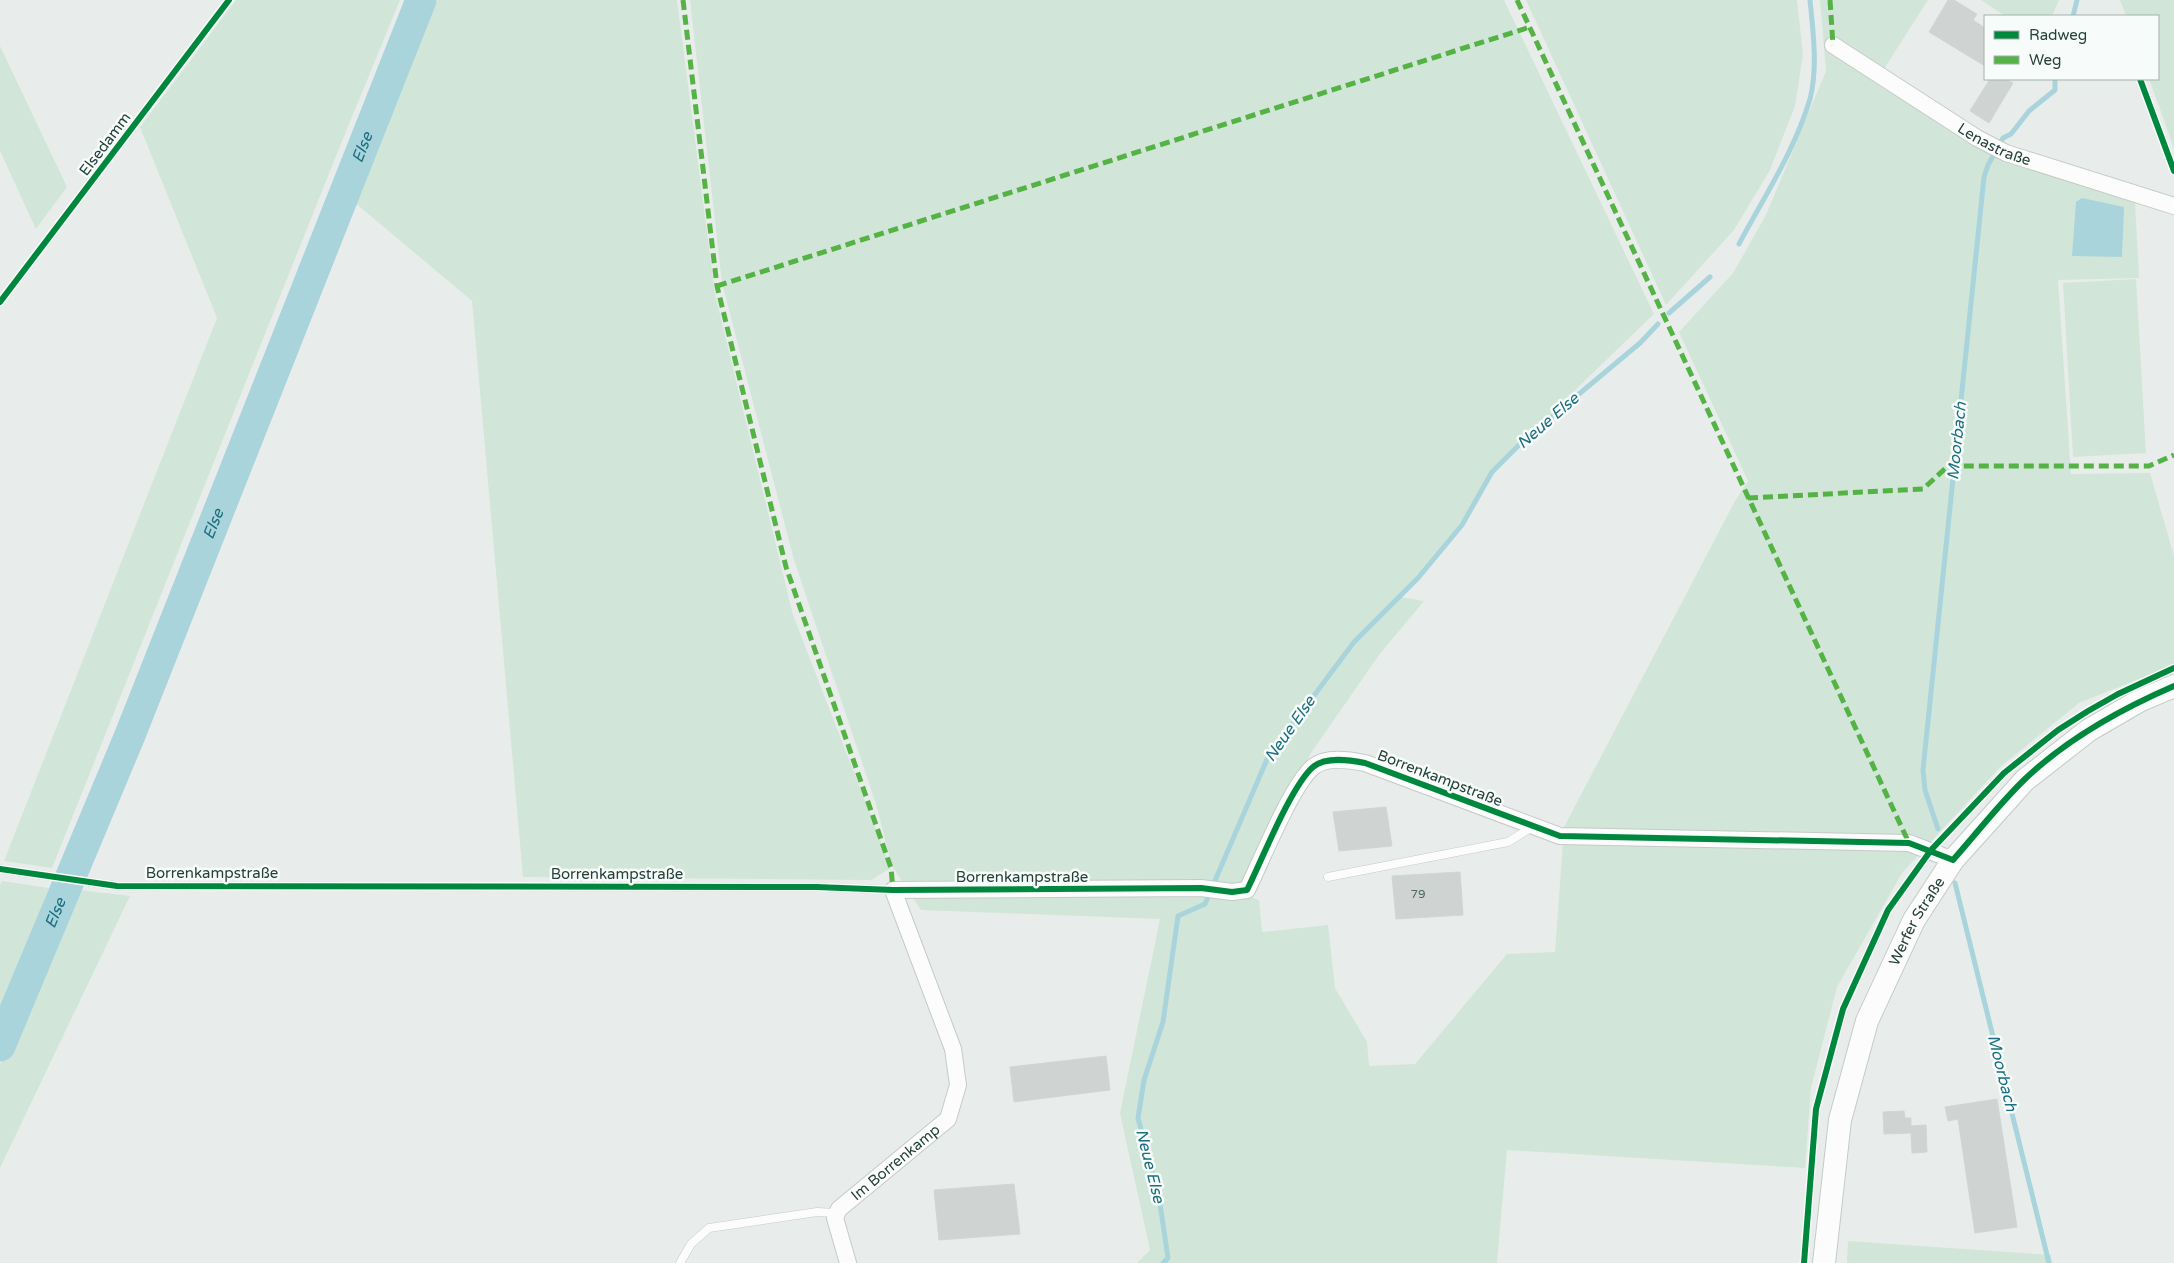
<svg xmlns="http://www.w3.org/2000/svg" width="2174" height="1263" font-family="'Varela Round',sans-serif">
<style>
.green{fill:#d1e6d8}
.water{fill:#a9d4db}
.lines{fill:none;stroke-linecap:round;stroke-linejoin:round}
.stream{stroke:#a9d4db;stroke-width:5}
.river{stroke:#a9d4db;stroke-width:31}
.building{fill:#cfd4d2;stroke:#d1d6d4}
.lane-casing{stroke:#c5cac8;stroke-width:9}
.street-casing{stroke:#c5cac8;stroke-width:18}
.secondary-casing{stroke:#c3cbc8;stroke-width:24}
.lane{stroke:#fcfcfc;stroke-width:8}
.street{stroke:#fcfcfc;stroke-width:16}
.secondary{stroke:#fcfcfc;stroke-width:22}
.quiet{stroke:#55b346;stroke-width:5;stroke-dasharray:10 5;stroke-linecap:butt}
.cycleway-casing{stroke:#f7fbf9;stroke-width:9}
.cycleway{stroke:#00873e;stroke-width:6}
.labels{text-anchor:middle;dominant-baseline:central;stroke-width:5;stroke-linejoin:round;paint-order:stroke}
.number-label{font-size:12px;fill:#506761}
.street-label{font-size:15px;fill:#24423a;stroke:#f7fbf9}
.water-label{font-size:16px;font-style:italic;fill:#1c6f80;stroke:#f7fbf9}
</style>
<rect width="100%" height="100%" fill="#e8edeb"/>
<path class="green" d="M236,0H400L338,151L52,868L4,861L217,318L140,127Z
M437,0H677L715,294L793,615L891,868L871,880L523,877L472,301L353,201Z
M690,0H1504L1654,314L1492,470L1462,524L1401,597L1424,601L1379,655L1311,753L1240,893L1259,900L1262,932L1328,925L1335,988L1367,1042L1369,1066L1415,1064L1507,954L1555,952L1564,827L1735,501L1748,481L1679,332L1733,273L1766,215L1826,71L1820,0H1928L1875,83L2008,163L2135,201L2139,278L2058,280L2071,474L2150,473L2174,556V665L2079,703L2000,767L1902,873L1837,987L1811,1088L1805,1168L1507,1150L1497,1263H1137L1150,1250L1120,1113L1160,919L921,910L892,866L876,804L794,560L722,283Z
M1526,0H1797L1803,54L1795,106L1770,170L1734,230L1666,305Z
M1981,0H2059L2052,16H2005Z
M2120,0H2174V148L2149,79H2158V16H2126Z
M0,46L67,187L36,229L0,151Z
M2136,279L2146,453L2073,457L2063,283Z
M2,881L49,888L0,1014V885Z
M71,889L130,896L0,1168V1065Z
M1848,1241L2051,1255L2052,1263H1847Z"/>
<path class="water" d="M2082,198L2124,207L2122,257L2072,256L2076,202Z"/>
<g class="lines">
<path class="stream" d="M2073,16L2077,0
M1739,244C1764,197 1795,150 1810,99C1818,68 1813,31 1810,0
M1669,313L1710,277
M1938,829L1925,790L1923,770L1984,177L1988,165L2003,138L2011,134L2029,111L2055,90V79
M1955,883L2049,1263
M1163,1263L1168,1258L1159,1197L1138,1118L1144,1080L1163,1022L1178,916L1205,904L1268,757L1354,642L1418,578L1462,525L1492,472L1524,440L1640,343L1658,324"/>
<path class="river" id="s1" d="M0,1046L130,735L421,0"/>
</g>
<path class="building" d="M1948,0H1954L1977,14L1973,20L1985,28V66L1929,32Z
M1990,79H2005L2013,83L1989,123L1970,111Z
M1386,807L1392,846L1339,851L1333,812Z
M1460,872L1463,915L1396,919L1392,876Z
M1106,1056L1110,1090L1014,1102L1010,1067Z
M1997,1099L2017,1227L1975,1233L1958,1119L1948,1121L1945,1107Z
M1904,1111L1905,1118H1911V1126L1926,1125L1927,1152L1912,1153L1911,1133L1884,1134L1883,1112Z
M1014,1184L1020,1234L939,1240L934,1190Z"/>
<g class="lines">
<defs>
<path id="lane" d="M0,869L117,886L816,887L893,890
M1328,877L1508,842L1532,827
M680,1263L691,1244L709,1228L817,1212L837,1213"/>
<g id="street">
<path id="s2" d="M1833,45L1977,138L2006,153L2174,206"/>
<path id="s3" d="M848,1263L835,1218L839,1209L948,1119L958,1085L953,1049L893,890L1201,888L1232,892L1247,890C1261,862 1291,786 1313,767C1326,756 1350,760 1365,763L1560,836L1909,843L1953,860"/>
</g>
<g id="secondary">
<path id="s4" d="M1824,1263L1840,1120L1867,1021L1914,920L1953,860L2025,780L2089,730L2139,701L2174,686"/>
</g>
</defs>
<use href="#lane" class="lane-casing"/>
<use href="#street" class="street-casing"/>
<use href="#secondary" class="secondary-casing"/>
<use href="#lane" class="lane"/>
<use href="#street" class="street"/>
<use href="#secondary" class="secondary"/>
<path class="quiet" d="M683,0L717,286L786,567L891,868L893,890
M1517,0L1909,843
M1830,0L1833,45
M717,286L1530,27
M1748,498L1923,489L1948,466H2149L2174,455"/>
<defs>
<path id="cycleway" d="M2140,79L2174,171
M0,302L229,0
M0,869L117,886L816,887L893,890L1201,888L1232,892L1247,890C1261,862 1291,786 1313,767C1326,756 1350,760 1365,763L1560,836L1909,843L1953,860C1977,833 1999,804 2025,779C2067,739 2121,709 2174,686
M1804,1263L1816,1109L1843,1009L1888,910L1931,850L2004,773L2058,730L2088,711L2118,694L2174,668"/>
</defs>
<use href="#cycleway" class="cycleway-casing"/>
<use href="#cycleway" class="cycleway"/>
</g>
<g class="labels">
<g class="number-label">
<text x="1418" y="894">79</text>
</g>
<g class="street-label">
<text stroke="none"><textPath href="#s2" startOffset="190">Lenastraße</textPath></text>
<text transform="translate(105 144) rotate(-53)">Elsedamm</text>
<text transform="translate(1440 778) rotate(21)">Borrenkampstraße</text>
<text x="212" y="873">Borrenkampstraße</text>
<text x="617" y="874">Borrenkampstraße</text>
<text x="1022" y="877">Borrenkampstraße</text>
<text stroke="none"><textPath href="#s4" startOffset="358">Werfer Straße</textPath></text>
<text stroke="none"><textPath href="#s3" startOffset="130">Im Borrenkamp</textPath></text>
</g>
<g class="water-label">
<text stroke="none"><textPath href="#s1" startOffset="969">Else</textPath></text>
<text transform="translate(1548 421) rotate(-41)">Neue Else</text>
<text transform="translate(1957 441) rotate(-84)">Moorbach</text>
<text stroke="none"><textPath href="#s1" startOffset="564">Else</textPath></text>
<text transform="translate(1290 729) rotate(-55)">Neue Else</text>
<text stroke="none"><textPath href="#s1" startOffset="144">Else</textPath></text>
<text transform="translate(2002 1073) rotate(76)">Moorbach</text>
<text transform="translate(1150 1166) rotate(76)">Neue Else</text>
</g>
</g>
<rect x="1984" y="15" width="175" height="65" fill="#f7fbf9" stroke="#a3b1ad"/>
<rect x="1994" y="31" width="25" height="8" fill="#00873e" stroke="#a3b1ad"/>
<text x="2029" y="40" font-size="15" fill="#24423a">Radweg</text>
<rect x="1994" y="56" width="25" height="8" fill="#55b346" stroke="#a3b1ad"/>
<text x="2029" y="65" font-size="15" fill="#24423a">Weg</text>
</svg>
